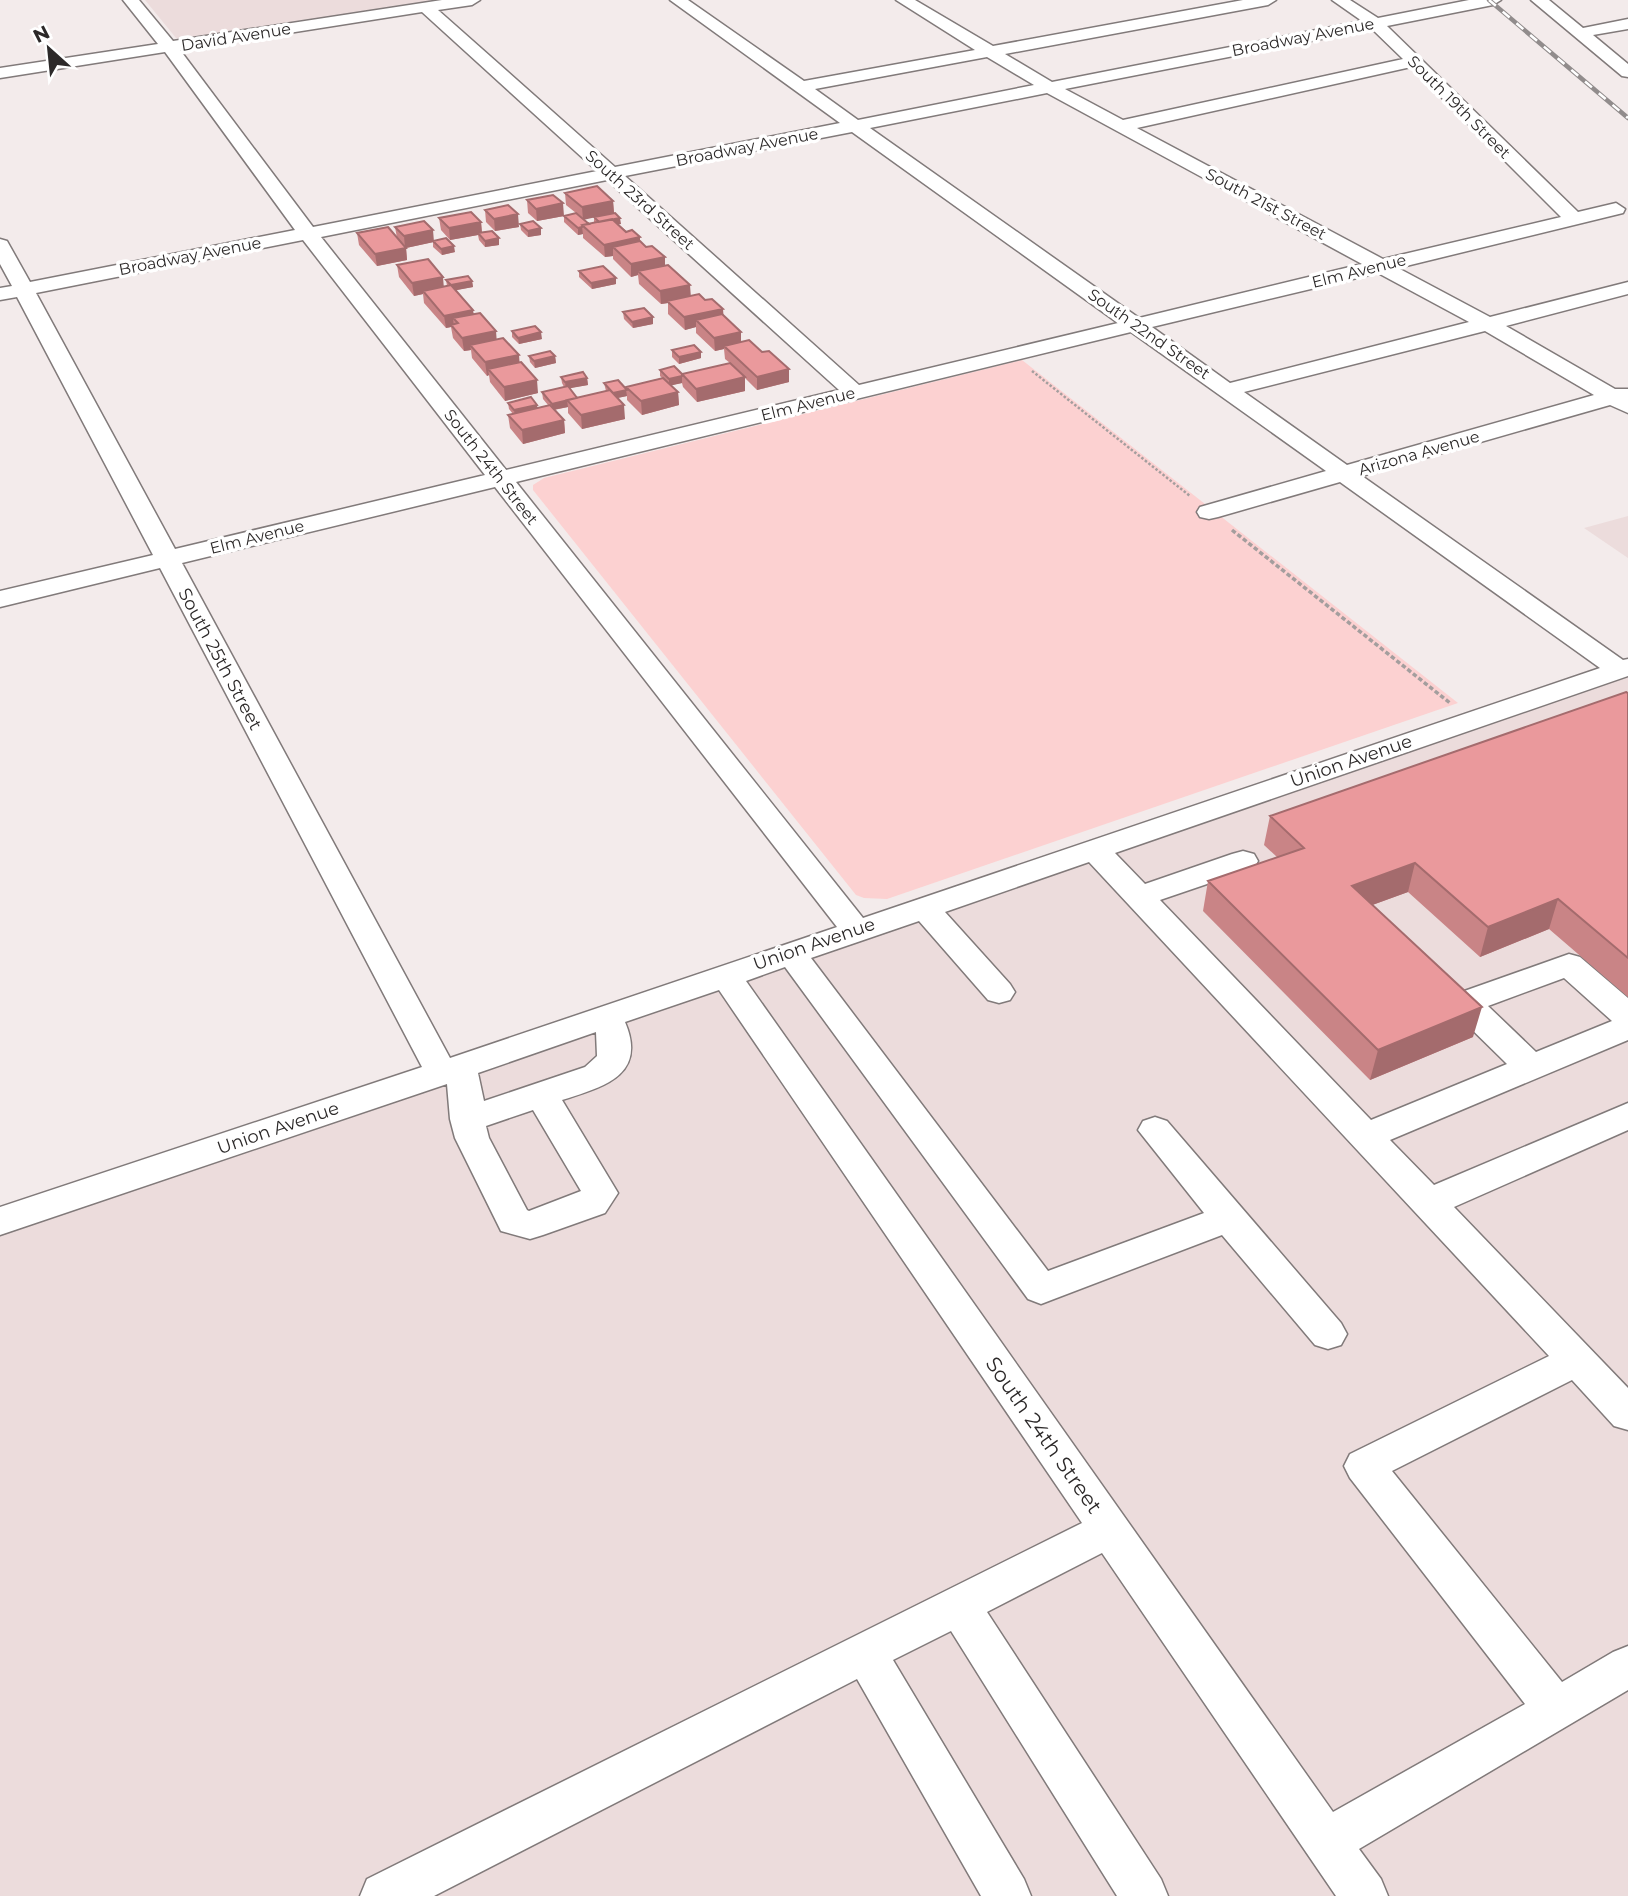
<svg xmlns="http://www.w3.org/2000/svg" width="1628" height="1896" font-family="Montserrat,sans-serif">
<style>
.built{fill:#ecdcdc}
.green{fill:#fcd1d1}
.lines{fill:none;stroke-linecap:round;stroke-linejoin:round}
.minor-casing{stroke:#817a7a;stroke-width:3}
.path-far1{stroke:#a49e9e;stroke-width:2.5;stroke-dasharray:2.5 2;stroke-linecap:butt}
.path{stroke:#a49e9e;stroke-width:3.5;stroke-dasharray:4.5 2.5;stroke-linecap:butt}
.minor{fill:#fff;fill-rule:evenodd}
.rail-casing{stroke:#918c8c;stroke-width:4.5}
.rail{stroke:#fff;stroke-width:2.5;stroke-dasharray:9;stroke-linecap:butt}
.wall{fill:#c98486;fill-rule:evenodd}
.shaded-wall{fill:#a46b6d}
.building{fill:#ea999c;stroke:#a46b6d;stroke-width:2}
.labels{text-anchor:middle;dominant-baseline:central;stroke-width:7;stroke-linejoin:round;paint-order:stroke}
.far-street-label{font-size:16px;fill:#2c2929;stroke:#fff}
.street-label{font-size:18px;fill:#2c2929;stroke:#fff}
.near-street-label{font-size:21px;fill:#2c2929;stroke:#fff}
</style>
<rect width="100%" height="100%" fill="#f3ebeb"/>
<path class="built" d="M145,0H444L184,40L176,38Z
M1628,516V558L1584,528Z
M1628,667V1896H0V1221Z"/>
<path class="green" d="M1022,360L1458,703L887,899L864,898L856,895L533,490V485L544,478Z"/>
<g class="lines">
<defs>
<path id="minor" d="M123,0H139L173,41L442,0H480L472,5L438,10L615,167L840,123L670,0H688L804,81L975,50L896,0H915L993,46L1243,0H1276L1268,5L1005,54L1052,82L1362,21L1332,0H1350L1378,18L1469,0H1501L1493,5L1387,26L1578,212L1616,203L1625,209L1623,213L1398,268L1490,317L1628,282V294L1506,326L1615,389H1628V413L1610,405L1362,476L1623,660L1628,659V676L1115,853L1145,884L1232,854L1243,851L1254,854L1258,861L1254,868L1160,900L1371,1120L1507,1064L1453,1011L1448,1003L1453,995L1569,954L1580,957L1628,998V1040L1390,1140L1434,1185L1628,1103V1130L1454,1207L1628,1388V1430L1614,1426L1572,1380L1392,1471L1562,1682L1613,1652L1628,1646V1690L1359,1849L1381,1879L1388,1896H1336L1102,1553L987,1612L1161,1879L1168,1896H1117L951,1631L893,1660L1024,1879L1031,1896H981L857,1679L434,1896H360L367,1879L1082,1523L719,990L625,1022C648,1076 602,1087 562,1100L618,1193L605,1213L543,1235L530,1239L501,1231L455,1138L450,1119L447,1084L0,1235V1207L422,1067L160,568L0,607V591L153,555L17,297L0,300V288L12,286L0,264V239L7,241L30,282L295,230L165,52L0,78V68L158,44ZM422,12L597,171L313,227L180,50ZM1372,29L1403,59L1123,120L1065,89ZM987,57L1034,85L858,120L815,89ZM1411,67L1561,217L1383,259L1137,128ZM1047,93L1362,264L1139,318L870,128ZM852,132L1118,323L859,385L625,176ZM607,180L839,390L506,470L321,237ZM303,240L485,475L175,549L36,293ZM1378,273L1469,322L1230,383L1152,327ZM1485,331L1594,395L1347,465L1244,392ZM1131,332L1326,471L1200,507L1197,512L1200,517L1209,519L1218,517L1340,482L1600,668L863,918L516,482ZM495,487L837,927L450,1058L182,563ZM1089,862L1549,1356L1350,1454L1344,1466L1350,1478L1525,1704L1333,1812L746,981L785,967L1028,1299L1041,1304L1054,1299L1222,1235L1315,1345L1328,1349L1341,1345L1347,1334L1341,1323L1167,1121L1155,1117L1143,1121L1138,1130L1204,1213L1048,1271L811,958L919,921L988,1000L999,1003L1010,1000L1015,992L1010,984L945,912ZM1564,978L1612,1021L1536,1052L1488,1006ZM596,1032L597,1056L585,1067L484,1101L478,1073ZM533,1110L581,1191L529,1211L527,1210L489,1138L486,1126Z
M1531,0H1549L1583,28L1628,19V29L1593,35L1628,64V77L1622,76Z"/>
</defs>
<use href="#minor" class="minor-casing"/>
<path class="path-far1" d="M1032,371L1190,496"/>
<path class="path" d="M1232,530L1450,703"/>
<use href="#minor" class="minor"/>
<defs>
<path id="rail" d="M1489,0L1628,118"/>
</defs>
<use href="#rail" class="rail-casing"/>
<use href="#rail" class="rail"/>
</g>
<path class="wall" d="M565,193L613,201L614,213L621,224H618L640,242L665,266L691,296L724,316L741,332V342L762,352L789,369V382L757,390L745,378V391L697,402L683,387L682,383L671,385L678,392L679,405L642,415L627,400V396L617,398L625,419L582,429L568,413V407L554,410L564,420L565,433L523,444L510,428L508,415L513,414L509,409L508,403L537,408L548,405L543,399L542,392L564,387L562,383L561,377L587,378L588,385L569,388L577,398L606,391L604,383L626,389V387L662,378L660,376V370L682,374L730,363L725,359L724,349L715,351L696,333V327L685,330L668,314V303L661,304L639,284L638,275L631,277L613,259V256L605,257L583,238V234L578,235L564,222V216L576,213L566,205ZM594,217V223L589,224L583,219Z
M527,200L564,216L537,221L528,213Z
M485,210L519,227L495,231L486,222Z
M439,218L481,222L482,233L499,238V245L485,247L479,240L478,235L450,240L441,230Z
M520,224L541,228V235L528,237L521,230Z
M395,227L434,241L455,252L442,255L433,247V242L406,248L407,260L377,266L359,245L357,233L397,238Z
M397,265L444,286H447L446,280L472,281L473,287L456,290L474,314L496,339L519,355V362L538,393L505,401L490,382L489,375L487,376L472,358L471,350L464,351L453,338L451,327L446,328L424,303L423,294L414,296L399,277Z
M579,271L616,284L592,289L579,277Z
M623,312L653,324L633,328L624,319Z
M512,331L542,339L519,344L512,337Z
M672,350L701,358L679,364L672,357Z
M529,356H555L556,363L535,368L530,362Z
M1628,693V997L1549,929L1480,957L1408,892L1372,905L1473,1037L1370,1080L1203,911L1208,881L1277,857L1264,845L1270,816Z"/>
<path class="shaded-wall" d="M613,201L614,213L583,220L582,207Z
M563,203L564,216L537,221L536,209Z
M518,214L519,227L495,231L494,219Z
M620,218L621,224L599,228V222Z
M481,222L482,234L478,233V235L450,240L449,228Z
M582,227L583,234L578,235V228Z
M541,228V235L528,237V231Z
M433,230L434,242L406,248L407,260L377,266L375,254L405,248L404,236Z
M640,237V250L613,247V256L605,257L604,245Z
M499,238V245L485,247V241Z
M454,246L455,252L442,255L441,249Z
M665,257V270L638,271V275L631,277V264Z
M443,277L444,289L423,291V294L414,296L412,283Z
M616,278V284L592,289L591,283Z
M472,281L473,287L452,291L451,285Z
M690,285L691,298L667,301L668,303L661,304L660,291Z
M723,309L724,322L696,320V327L685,330L684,317Z
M473,310L475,322L458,323L453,318L454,327L451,325V327L446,328L444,316Z
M653,317V324L633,328L632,322Z
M496,331L497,344L470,345L471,350L464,351L462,338Z
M541,332L542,339L519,344L518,338Z
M741,332V345L724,346V349L715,351L714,338Z
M701,352V358L679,364V357Z
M519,355L520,368L488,369L489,375L487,376L485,362Z
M555,356L556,363L535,368L534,361Z
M789,369V382L757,390V377Z
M682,376V383L669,386V379Z
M745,377V391L697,402L696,389Z
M587,378L588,385L566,389L565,382Z
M537,380L538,393L505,401L504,387Z
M626,390L627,396L613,399V393Z
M678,392L679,405L642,415L641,401Z
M567,400L568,407L552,410V404Z
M537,405L538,411L515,417L514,410Z
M624,405L625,419L582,429L581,415Z
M564,420L565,433L523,444L522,430Z
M1415,863L1408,892L1345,915L1352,886Z
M1558,899L1549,929L1480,957L1488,927Z
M1482,1007L1473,1037L1370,1080L1378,1050Z"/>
<path class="building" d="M597,186L613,201L582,207L565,193Z
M553,195L563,203L536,209L527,200Z
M508,205L518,214L494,219L485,210Z
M471,212L481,222L449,228L439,218Z
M576,213L589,224L582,225V227L578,228L564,216Z
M615,213L620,218L599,222L594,217Z
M612,219L626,232L632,230L640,237L604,245L582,225Z
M424,221L433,230L404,236L395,227Z
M533,221L541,228L528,231L520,224Z
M388,227L406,248L375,254L357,233Z
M492,231L499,238L485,241L478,233Z
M446,238L454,246L441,249L433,241Z
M640,241L646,247L652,246L665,257L631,264L613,247Z
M428,259L443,277L412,283L397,265Z
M668,265L690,285L660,291L638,271Z
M603,266L616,278L591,283L579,271Z
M468,276L472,281L451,285L446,280Z
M451,285L473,310L444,316L423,291Z
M699,294L705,300L712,299L723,309L684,317L667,301Z
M644,308L653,317L632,322L623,312Z
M480,313L496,331L462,338L451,325L458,323L453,318Z
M722,314L741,332L714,338L696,320Z
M535,326L541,332L518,338L512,331Z
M503,338L519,355L485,362L470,345Z
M749,340L762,352L769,351L789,369L757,377L724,346Z
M694,345L701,352L679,357L672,350Z
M550,351L555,356L534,361L529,356Z
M521,362L537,380L504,387L488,369Z
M730,363L745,377L696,389L682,374Z
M674,366L682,374V376L669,379L660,370Z
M583,372L587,378L565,382L561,377Z
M663,378L678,392L641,401L626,387Z
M618,380L627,390L613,393L604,383Z
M568,386L577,398L552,404L542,392Z
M610,390L624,405L581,415L567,400Z
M531,397L537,405L514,410L508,403Z
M550,405L564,420L522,430L508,415Z
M1626,692L1628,693V958L1558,899L1488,927L1415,863L1352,886L1482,1007L1378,1050L1208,881L1304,848L1270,816Z"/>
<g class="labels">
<g class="far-street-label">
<text transform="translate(236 37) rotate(-9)">David Avenue</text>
<text transform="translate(1303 37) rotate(-11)">Broadway Avenue</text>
<text transform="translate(1459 107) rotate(45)">South 19th Street</text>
<text transform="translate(747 147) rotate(-11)">Broadway Avenue</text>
<text transform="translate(640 200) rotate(42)">South 23rd Street</text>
<text transform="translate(1266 204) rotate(28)">South 21st Street</text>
<text transform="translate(190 256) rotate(-11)">Broadway Avenue</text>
<text transform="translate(1359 271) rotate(-14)">Elm Avenue</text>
<text transform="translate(1149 334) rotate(35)">South 22nd Street</text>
<text transform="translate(808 404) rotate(-14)">Elm Avenue</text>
<text transform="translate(1419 453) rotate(-16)">Arizona Avenue</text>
<text transform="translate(491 467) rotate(52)">South 24th Street</text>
<text transform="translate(257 537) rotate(-14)">Elm Avenue</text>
</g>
<g class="street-label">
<text transform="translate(220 659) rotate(62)">South 25th Street</text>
<text transform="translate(1351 761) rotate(-19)">Union Avenue</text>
<text transform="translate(814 944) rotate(-19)">Union Avenue</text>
<text transform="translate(278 1128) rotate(-19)">Union Avenue</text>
</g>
<g class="near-street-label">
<text transform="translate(1044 1435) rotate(55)">South 24th Street</text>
</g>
</g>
<g transform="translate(49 49) rotate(333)" stroke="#ffffff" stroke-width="5" paint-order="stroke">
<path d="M0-5L12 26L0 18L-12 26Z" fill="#2c2929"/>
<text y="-10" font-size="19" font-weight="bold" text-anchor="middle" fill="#2c2929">N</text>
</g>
</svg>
